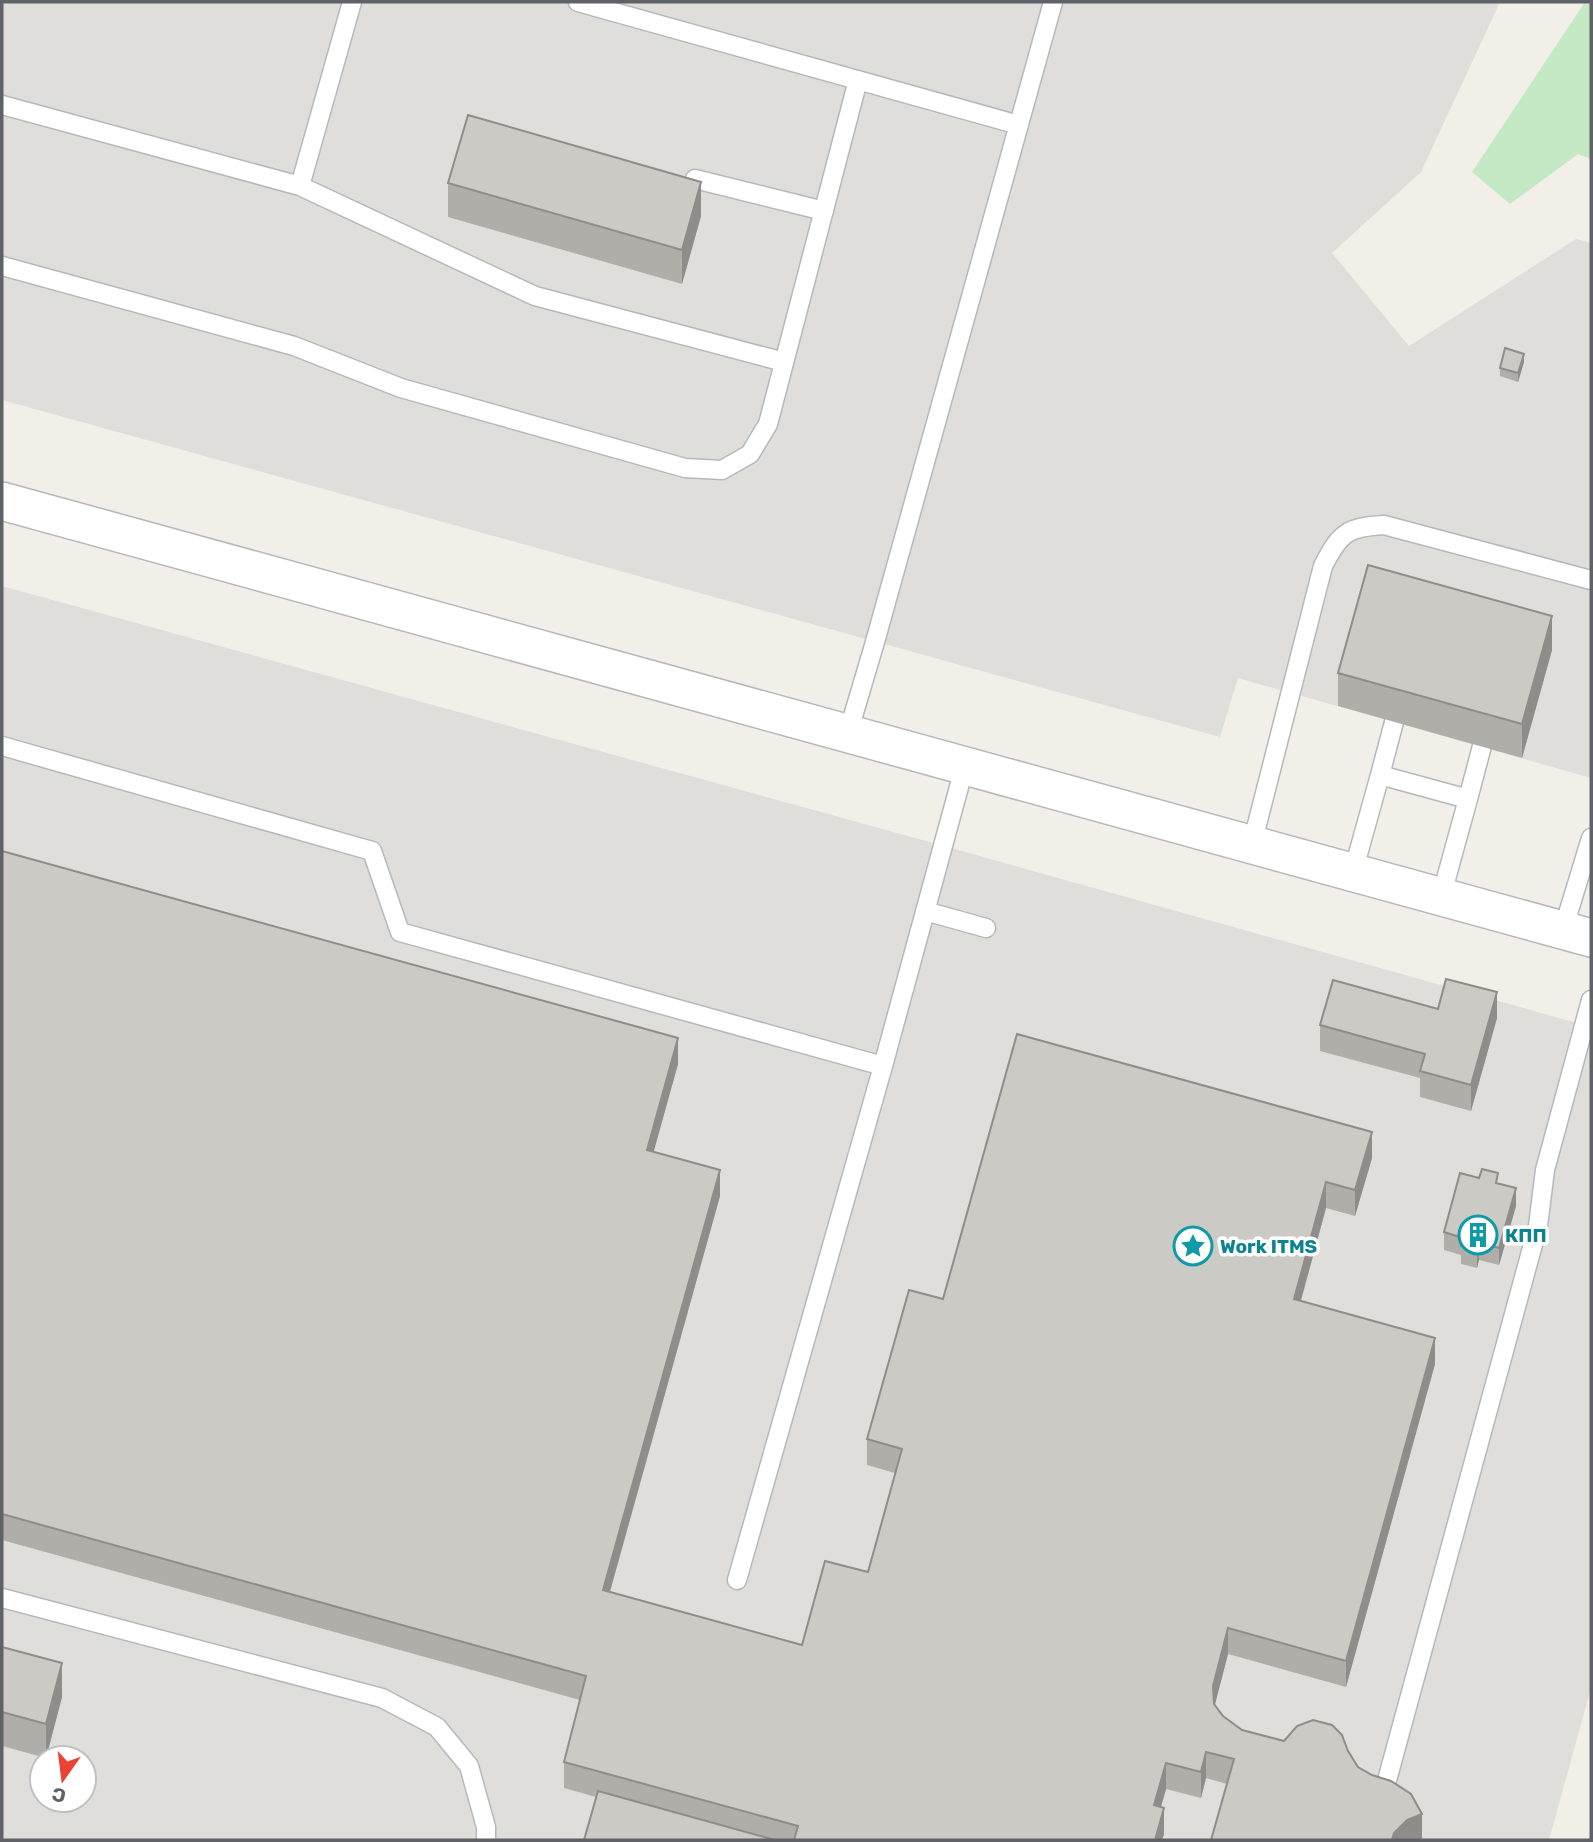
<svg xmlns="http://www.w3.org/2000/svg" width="1593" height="1842" font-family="Rubik,sans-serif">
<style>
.industrial{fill:#e0deda;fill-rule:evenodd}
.green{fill:#c5e8c5}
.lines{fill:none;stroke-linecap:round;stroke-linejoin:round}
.lane-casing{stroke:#b5b8bc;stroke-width:21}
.street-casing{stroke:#b5b8bc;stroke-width:40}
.lane{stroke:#fff;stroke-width:18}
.street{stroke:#fff;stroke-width:37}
.wall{fill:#afaea9}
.shaded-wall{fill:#8f8d8a}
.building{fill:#cccac5;stroke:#8f8d8a;stroke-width:2}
.labels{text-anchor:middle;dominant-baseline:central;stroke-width:7;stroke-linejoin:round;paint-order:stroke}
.culture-label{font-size:19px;font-weight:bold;fill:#0d838f;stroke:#fff;text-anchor:start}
</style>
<rect width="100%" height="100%" fill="#f1efe8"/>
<path class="industrial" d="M2,2H1500L1421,172L1332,253L1409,346L1576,239L1591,243V778L1238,678L1220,737L2,400Z
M2,586L944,846L1591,1027V1688L1549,1840H2ZM42,1758H84V1800H42Z"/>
<path class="green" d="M1585,2H1591V159L1578,154L1510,204L1472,172Z"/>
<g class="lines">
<defs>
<path id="lane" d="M578,2L1019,125
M2,105L300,186L535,296L784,362
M695,179L824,211
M300,186L352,2
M2,266L294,346L401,388L685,468L722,470L750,454L768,424L858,80
M848,733L875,642L1053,2
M2,746L372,851L400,932L883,1066
M1380,775L1394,722
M1468,799L1482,746
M1252,844L1323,566C1340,533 1347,527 1384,525L1591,580
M1353,872L1380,775L1468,799L1441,897
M925,911L986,928
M1563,930L1591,838
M737,1580L883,1066L965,765
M2,1598L382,1698L437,1727L469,1766L486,1827V1840
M1348,1840L1386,1784L1538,1226L1545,1170L1591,1000"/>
<path id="street" d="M2,501L1591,938"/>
</defs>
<use href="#lane" class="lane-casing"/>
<use href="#street" class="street-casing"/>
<use href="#lane" class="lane"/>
<use href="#street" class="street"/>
</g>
<path class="wall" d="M448,183L701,216L682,284L448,217Z
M1524,362L1518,382L1500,376V368Z
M1552,650L1522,758L1338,706V673Z
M2,851L678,1064L653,1152L720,1196L610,1592L802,1645L868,1572L895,1473L867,1465V1439L943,1299L1372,1158L1355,1216L1326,1208L1301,1301L1435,1364L1346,1687L1228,1654L1215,1704L1223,1716L1242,1730L1284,1741L1348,1751L1358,1767L1422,1840L1206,1778L1201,1798L1166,1789L1161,1807L1164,1834L1162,1840H584L596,1797L564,1788V1762L580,1700L2,1540Z
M1438,1009L1497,1018L1471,1111L1420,1097V1078L1320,1051V1025Z
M1498,1183L1516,1206L1499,1265L1479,1260L1477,1268L1461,1264V1255L1444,1250V1232Z
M2,1647L62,1697L46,1758L2,1746Z"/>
<path class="shaded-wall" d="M701,182V216L682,284V250Z
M1524,354V362L1518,382V373Z
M1552,616V650L1522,758V724Z
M1497,992V1018L1471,1111V1085Z
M678,1038V1064L647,1176V1150Z
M1372,1132V1158L1355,1216V1190Z
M720,1170V1196L603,1616V1590Z
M1326,1182V1208L1294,1325V1299Z
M1516,1188V1206L1499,1265V1248Z
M1479,1242V1260L1477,1268V1251Z
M1435,1338V1364L1346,1687V1661Z
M1228,1628V1654L1213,1712V1686Z
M62,1663V1697L46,1758V1724Z
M1206,1752V1778L1201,1798V1772Z
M1166,1763V1789L1154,1831V1805Z
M1164,1808V1834L1162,1840H1155Z
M1422,1814V1840H1392L1394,1833L1407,1820Z"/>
<path class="building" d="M468,115L701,182L682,250L448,183Z
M1505,348L1524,354L1518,373L1500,368Z
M1368,565L1552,616L1522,724L1338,673Z
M2,851L678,1038L647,1150L720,1170L603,1590L802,1645L825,1561L868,1572L902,1449L867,1439L909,1290L943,1299L1017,1034L1372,1132L1355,1190L1326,1182L1294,1299L1435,1338L1346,1661L1228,1628L1213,1686L1214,1704L1223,1716L1242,1730L1284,1741L1297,1726L1313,1720L1332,1725L1342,1735L1348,1751L1358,1767L1372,1775L1391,1781L1411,1794L1422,1814L1407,1820L1394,1833L1392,1840H1211L1234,1759L1206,1752L1201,1772L1166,1763L1154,1805L1164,1808L1155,1840H794L798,1826L564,1762L586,1676L2,1514Z
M1446,979L1497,992L1471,1085L1420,1071L1425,1054L1320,1025L1333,980L1438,1009Z
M1482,1169L1498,1173L1496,1183L1516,1188L1499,1248L1479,1242L1477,1251L1461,1246L1463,1238L1444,1232L1460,1173L1479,1178Z
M2,1647L62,1663L46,1724L2,1712Z
M598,1791L775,1840H584Z"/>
<defs>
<symbol id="building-ring" viewBox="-11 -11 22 22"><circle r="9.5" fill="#fff" stroke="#0f9aa8" stroke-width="1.5"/><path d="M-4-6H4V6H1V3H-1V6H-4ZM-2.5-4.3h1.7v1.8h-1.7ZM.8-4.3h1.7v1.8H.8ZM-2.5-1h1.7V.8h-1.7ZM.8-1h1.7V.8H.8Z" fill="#0f9aa8"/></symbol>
<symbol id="sight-ring" viewBox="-11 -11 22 22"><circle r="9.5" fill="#fff" stroke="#0f9aa8" stroke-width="1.5"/><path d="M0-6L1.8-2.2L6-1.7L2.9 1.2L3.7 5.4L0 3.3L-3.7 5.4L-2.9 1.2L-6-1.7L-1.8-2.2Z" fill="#0f9aa8"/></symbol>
</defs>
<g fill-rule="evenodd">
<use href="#building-ring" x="1456" y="1213" width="44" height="44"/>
<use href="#sight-ring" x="1171" y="1224" width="44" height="44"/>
</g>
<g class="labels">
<g class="culture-label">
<text x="1505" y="1235">КПП</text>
<text x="1220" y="1246">Work ITMS</text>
</g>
</g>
<rect width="1593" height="1842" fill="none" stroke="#5f6368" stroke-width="7"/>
<g transform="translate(63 1779) rotate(194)"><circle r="33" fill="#ffffff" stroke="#bfc1c3" stroke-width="2"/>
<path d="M0-5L12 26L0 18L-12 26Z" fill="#ea4335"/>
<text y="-10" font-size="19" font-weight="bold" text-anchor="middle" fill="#5f6368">С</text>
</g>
</svg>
